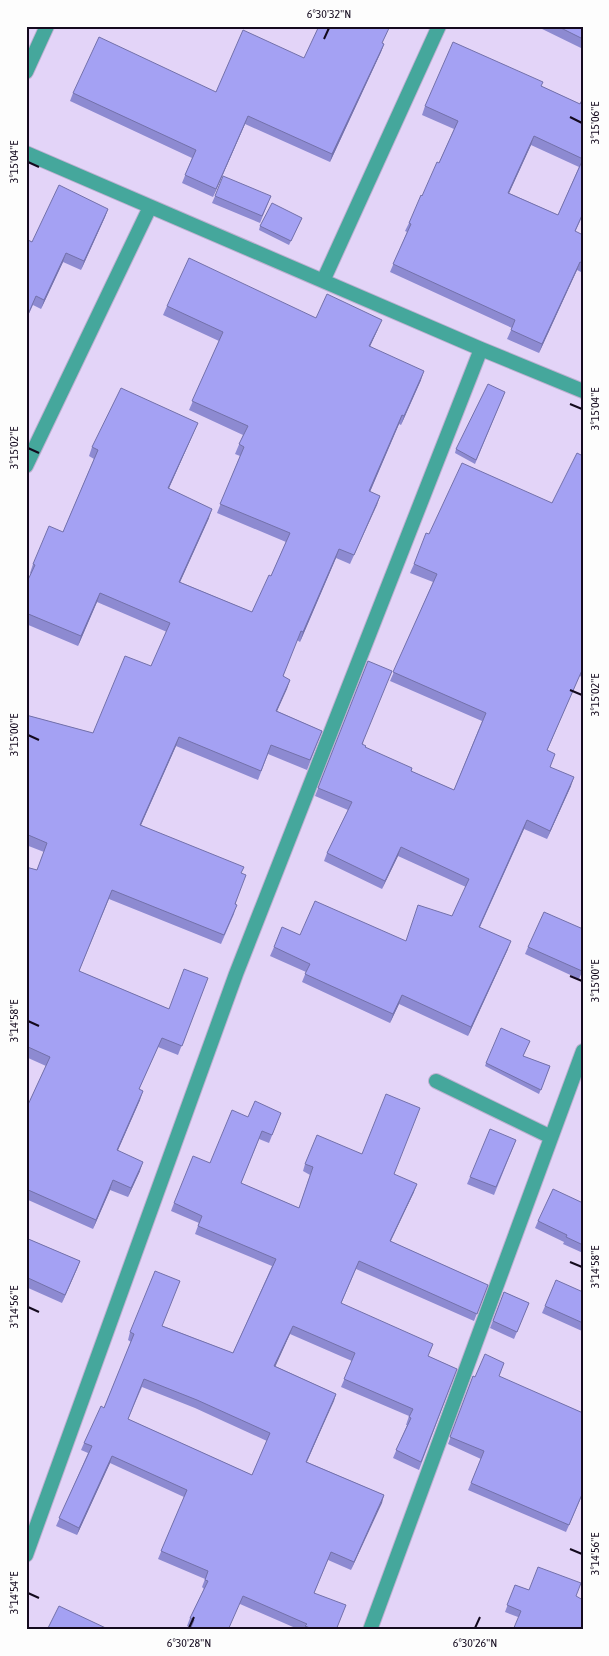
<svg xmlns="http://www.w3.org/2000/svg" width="609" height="1656" font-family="'Asap Condensed',sans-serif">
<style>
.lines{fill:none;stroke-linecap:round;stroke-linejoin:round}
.minor-casing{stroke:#beb0d1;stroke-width:16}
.minor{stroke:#45a79c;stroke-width:14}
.wall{fill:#8d8ad1;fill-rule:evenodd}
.shaded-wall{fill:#7371aa}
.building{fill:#a4a1f3;stroke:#7371aa;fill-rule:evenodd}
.ticks{fill:none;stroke:#140a1e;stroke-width:2}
.neatline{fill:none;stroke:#140a1e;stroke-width:2}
.ticks-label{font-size:12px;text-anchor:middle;fill:#140a1e}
</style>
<rect width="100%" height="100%" fill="#e3d4f8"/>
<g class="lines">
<defs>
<path id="minor" d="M26,72L47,26
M26,153L481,349L583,391
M323,281L439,26
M26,466L150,207
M436,1081L551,1137
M26,1555L236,974L481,349
M370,1630L583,1051"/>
</defs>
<use href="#minor" class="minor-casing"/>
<use href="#minor" class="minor"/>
</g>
<path class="wall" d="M536,26H583V49Z
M383,44H384L381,52L330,162L245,124L213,197L182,183L192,158L70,101L73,93L216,92L304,58Z
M541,86L580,104L583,98V215L575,232L583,235V273L577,270L539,353L507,339L512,328L390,272L407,232L405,231L439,163L454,129L422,115L425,106ZM531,145L579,167L558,215L509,193Z
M215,196H271L260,223L212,203Z
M108,209L105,217L81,270L63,262L41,309L33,305L26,320V239L32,242Z
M302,218L289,245L259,230L260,226Z
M167,306L316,318L378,329L370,346L421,380L401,425L399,424L370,492L380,496L350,564L336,558L300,642L297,640L283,676L290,680L277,711L322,731L307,770L268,754L258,780L176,746L141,825L241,873L234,914L221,944L109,899L79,971L169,1009L208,978L178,1055L158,1047L139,1089L140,1100L118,1150L140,1171L128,1197L110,1190L93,1229L26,1199V1109L46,1066L26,1057V867L37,870L44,852L26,845V715L93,733L151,666L167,632L97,602L78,646L26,624V584L31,574L30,573L33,564L63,532L94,459L89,456L92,447L194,432L169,488L209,518L180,582L252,612L271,576L286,542L217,513L240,456L235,454L243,435L189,410L219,341L163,315Z
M505,392L475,464L455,453L456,449Z
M583,456V677L579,676L547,750L550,767L571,786L547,839L524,829L480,927L508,949L468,1036L399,1004L390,1023L302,982L306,972L270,956L274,947L300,935L406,941L452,916L466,887L398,856L382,889L324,861L327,853L348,810L315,796L368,661L363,745L365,747L411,771L454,790L482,721L390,681L433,582L410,573L414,564L429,534L552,503Z
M583,929V970L579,979L525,954L528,947Z
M530,1041L523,1056L550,1066L539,1094L485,1066L486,1063Z
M281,1113L269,1143L259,1139L241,1183L299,1208L310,1175L303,1171L305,1164L394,1174L414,1192L390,1241L488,1285L474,1321L356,1269L341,1304L428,1356L457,1369L419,1470L393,1458L407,1425H406L409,1416L341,1387L352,1361L290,1334L275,1366L336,1394L307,1462L384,1495L351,1570L328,1560L314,1593L336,1630H300L240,1604L191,1628L187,1626L190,1618L204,1589L202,1587L205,1579L158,1559L184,1497L110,1463L77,1535L56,1526L88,1453L81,1450L84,1443L104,1408L131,1342L128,1340L130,1332L163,1326L233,1353L272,1266L195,1234L199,1223L171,1211L174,1203L210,1163L248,1117ZM142,1387L195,1408L267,1441L252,1475L128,1419Z
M516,1140L494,1195L467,1184L470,1177Z
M576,1200L583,1203V1253L563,1244L564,1242L535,1228L538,1221Z
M26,1238L80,1261L62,1303L26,1287Z
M504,1292L529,1303L514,1339L490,1328Z
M583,1292V1329L582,1331L542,1313L545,1306Z
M473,1376L475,1377H499L583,1413V1499L581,1498L566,1532L468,1490L481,1459L448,1444Z
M515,1585L529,1590L576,1597L518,1617L505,1612Z"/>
<path class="shaded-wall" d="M384,44L381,52L330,162L332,154Z
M248,116L245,124L213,197L216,189Z
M534,136L531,145L505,202L508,193Z
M108,209L105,217L81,270L84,261Z
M66,253L63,262L41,309L44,300Z
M580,262L577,270L539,353L542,344Z
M382,320L378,329L366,355L369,346Z
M424,371L421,380L401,425L404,416Z
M402,415L399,424L366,501L369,491Z
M198,423L194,432L165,497L168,488Z
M380,496L377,505L350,564L354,555Z
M212,509L209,518L176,591L179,582Z
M339,549L336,558L300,642L303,632Z
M100,593L97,602L78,646L81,636Z
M582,667L579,676L544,758L547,750Z
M290,680L287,689L273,720L276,711Z
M179,737L176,746L137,834L140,825Z
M574,777L571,786L547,839L550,831Z
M527,820L524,829L476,935L479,927Z
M401,847L398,856L382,889L385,881Z
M511,941L508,949L468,1036L471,1027Z
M402,995L399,1004L390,1023L393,1014Z
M143,1091L140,1100L114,1159L117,1150Z
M143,1162L140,1171L128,1197L131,1188Z
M113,1180L110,1190L93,1229L96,1220Z
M417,1184L414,1192L387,1249L390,1241Z
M80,1261L77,1269L62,1303L65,1295Z
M293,1326L290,1334L272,1374L274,1366Z
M336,1394L334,1401L303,1470L306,1462Z
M112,1456L110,1463L77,1535L79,1528Z
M384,1495L382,1503L351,1570L354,1562Z"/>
<path class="building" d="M319,26H390L382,43L384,44L332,154L248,116L216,189L185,175L196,150L73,93L99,37L216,92L243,30L304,58Z
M557,26H583V39Z
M453,42L543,82L541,86L580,104L583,98V213L575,231L583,235V263L580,262L542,344L511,330L515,320L393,264L411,224L409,223L421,195L422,196L437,162L439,163L458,121L425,106ZM534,136L583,159L558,215L508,193Z
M223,176L271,196L262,216L215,196Z
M59,185L108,209L84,261L66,253L44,300L36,296L26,319V239L32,242Z
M272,203L302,218L291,241L260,226Z
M189,258L316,318L327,294L382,320L369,346L424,371L404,416L402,415L369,491L380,496L354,555L339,549L303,632L301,631L283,676L290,680L276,711L322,731L310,760L271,745L261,771L179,737L140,825L244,867L241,873L246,875L235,904L237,905L224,935L112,890L79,971L169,1009L184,969L208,978L182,1046L162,1038L139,1089L143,1091L117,1150L143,1162L131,1188L113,1180L96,1220L26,1189V1109L50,1057L26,1046V867L37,870L47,843L26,834V779L28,774L26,773V715L93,733L125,656L151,666L170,623L100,593L81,636L26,613V584L35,565L33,564L49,526L63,532L98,450L92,447L121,388L198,423L168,488L212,509L179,582L252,612L269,575L271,576L290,533L220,504L244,447L239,444L248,426L192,401L223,332L167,306Z
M488,384L505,392L476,460L456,449Z
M577,453L583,456V668L547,750L555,754L550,767L574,777L550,831L527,820L479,927L511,941L471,1027L402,995L393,1014L305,974L310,964L274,947L282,927L300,935L315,901L406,941L418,905L452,916L469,879L401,847L385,881L327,853L352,802L318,788L368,661L392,671L362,744L366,746L365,747L412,768L411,771L454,790L486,713L393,672L437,574L414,564L426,533L429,534L462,463L552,503Z
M544,912L583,929V969L582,971L528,947Z
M501,1028L530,1041L523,1056L550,1066L541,1090L486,1063Z
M386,1094L420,1108L394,1174L417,1184L390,1241L488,1285L477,1314L359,1261L341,1303L433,1344L428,1356L457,1369L421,1462L396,1450L411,1418L409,1417L413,1409L344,1379L355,1353L293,1326L274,1366L336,1394L306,1462L384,1495L354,1562L331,1552L314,1593L346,1605L336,1630H315L305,1626L307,1624L243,1596L228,1630H190L194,1620L190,1618L208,1581L205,1580L208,1571L161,1551L187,1490L112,1456L79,1528L59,1518L92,1446L84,1443L101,1406L104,1408L134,1334L130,1332L155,1271L180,1281L162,1326L233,1353L276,1259L198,1226L202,1216L174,1203L193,1156L210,1163L232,1110L248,1117L255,1101L281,1113L272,1135L262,1131L241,1183L299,1208L313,1167L305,1164L317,1135L362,1154ZM144,1379L197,1400L270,1433L252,1475L128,1419Z
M490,1129L516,1140L496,1187L470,1177Z
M553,1189L583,1203V1245L566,1237L567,1235L538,1221Z
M26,1238L80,1261L65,1295L26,1277Z
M556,1280L583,1292V1323L545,1306Z
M504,1292L529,1303L517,1332L493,1321Z
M485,1354L504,1363L499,1376L583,1413V1492L569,1525L471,1483L484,1451L450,1437L473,1376L475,1377Z
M538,1567L581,1583L576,1596L583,1600V1630H513L521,1611L507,1605L515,1585L529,1590Z
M59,1606L110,1630H47Z"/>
<path class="ticks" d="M324,39L329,28M570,117L582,123M28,162L39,167M570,404L582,409M28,448L39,453M570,690L582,695M28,735L39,740M570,976L582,981M28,1021L39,1026M570,1262L582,1267M28,1307L39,1312M570,1549L582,1554M28,1593L39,1598M189,1628L194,1617M475,1628L480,1617"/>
<rect width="609" height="1656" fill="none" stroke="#fdfdfd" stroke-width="55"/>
<rect x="28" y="28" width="554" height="1600" class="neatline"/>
<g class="ticks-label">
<text x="329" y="18">6°30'32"N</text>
<text transform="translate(595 123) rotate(-90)" y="4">3°15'06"E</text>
<text transform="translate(14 162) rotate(-90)" y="4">3°15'04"E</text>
<text transform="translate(595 409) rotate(-90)" y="4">3°15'04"E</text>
<text transform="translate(14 448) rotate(-90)" y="4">3°15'02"E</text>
<text transform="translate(595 695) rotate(-90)" y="4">3°15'02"E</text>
<text transform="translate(14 735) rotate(-90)" y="4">3°15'00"E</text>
<text transform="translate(595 981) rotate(-90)" y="4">3°15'00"E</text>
<text transform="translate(14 1021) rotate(-90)" y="4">3°14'58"E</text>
<text transform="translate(595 1267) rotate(-90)" y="4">3°14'58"E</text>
<text transform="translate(14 1307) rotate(-90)" y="4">3°14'56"E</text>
<text transform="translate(595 1554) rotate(-90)" y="4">3°14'56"E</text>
<text transform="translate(14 1593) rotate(-90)" y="4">3°14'54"E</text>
<text x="189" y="1647">6°30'28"N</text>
<text x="475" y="1647">6°30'26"N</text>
</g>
</svg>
